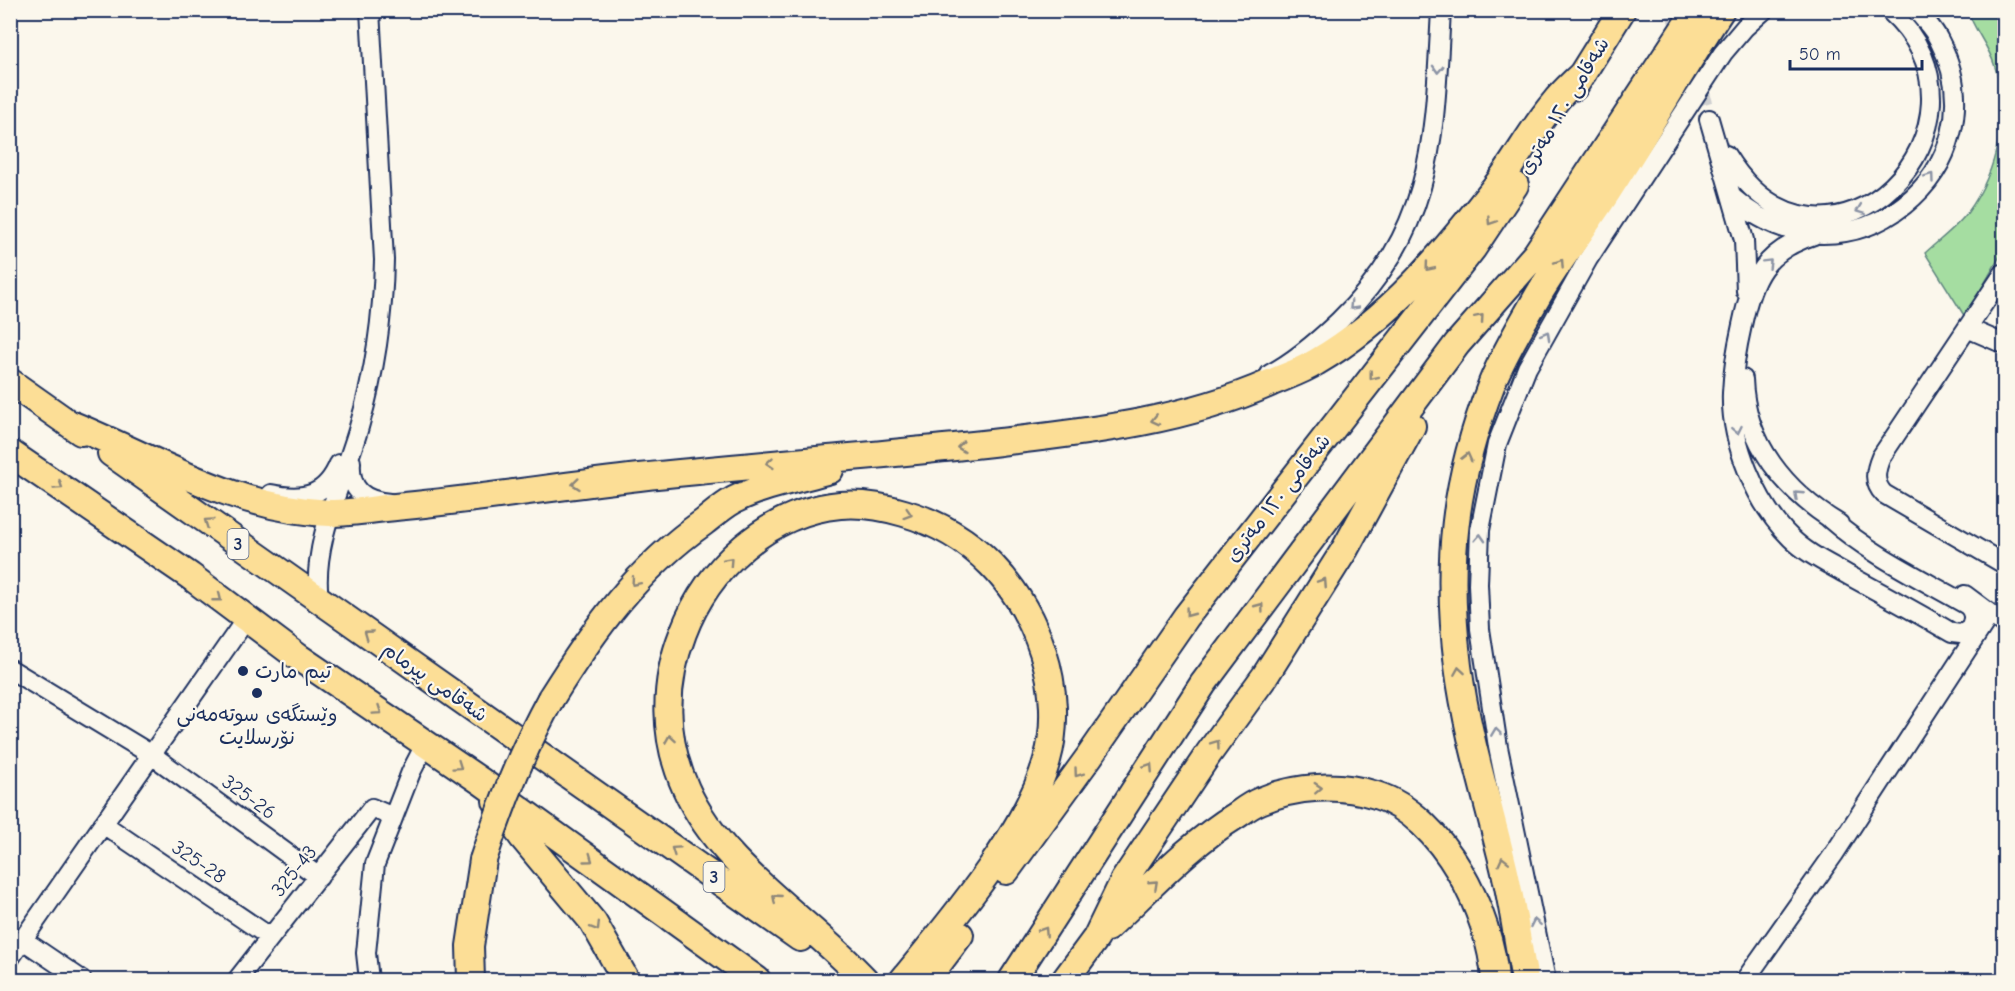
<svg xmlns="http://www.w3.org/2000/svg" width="2015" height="991" font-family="'Comic Neue','Playpen Sans Arabic',sans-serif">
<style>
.green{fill:#a5dda1;stroke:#608680;stroke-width:1.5}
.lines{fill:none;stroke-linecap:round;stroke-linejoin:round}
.minor-tunnel{stroke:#cecfd0;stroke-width:18;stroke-dasharray:18 9;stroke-linecap:butt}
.minor-casing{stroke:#1b2f5e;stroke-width:22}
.highway-casing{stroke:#1b2f5e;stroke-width:30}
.minor{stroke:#fbf7ec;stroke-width:18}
.highway{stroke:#fcde96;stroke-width:26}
.highway-bridge-casing{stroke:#1b2f5e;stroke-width:30;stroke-linecap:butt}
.highway-bridge{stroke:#fcde96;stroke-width:26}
.oneway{stroke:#8b93a5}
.oneway2{stroke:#8c867a}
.poi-dot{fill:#1b2f5e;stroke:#fbf7ec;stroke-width:2}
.labels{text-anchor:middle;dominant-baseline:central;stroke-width:4.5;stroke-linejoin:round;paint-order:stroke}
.shield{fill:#fbf7ec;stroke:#5e6b89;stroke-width:1.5}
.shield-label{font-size:18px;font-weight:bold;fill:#1b2f5e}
.street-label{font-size:20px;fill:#1b2f5e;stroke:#fbf7ec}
.poi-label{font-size:20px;fill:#1b2f5e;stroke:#fbf7ec;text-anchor:start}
</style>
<rect width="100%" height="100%" fill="#fbf7ec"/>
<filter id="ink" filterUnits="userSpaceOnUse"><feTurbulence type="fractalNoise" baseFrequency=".0167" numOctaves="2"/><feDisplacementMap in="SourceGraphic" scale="12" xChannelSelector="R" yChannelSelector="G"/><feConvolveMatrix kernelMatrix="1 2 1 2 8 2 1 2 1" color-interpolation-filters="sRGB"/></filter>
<g filter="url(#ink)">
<path class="green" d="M1968,11H2004V249L1965,317L1925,253C1939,240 1957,227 1968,212C1997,172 2011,111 1994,64C1988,45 1974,30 1968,11Z"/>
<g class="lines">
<path class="minor-tunnel" d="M1674,10L1709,119"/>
<defs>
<path id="minor" d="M1709,119L1744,240L1746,291
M1726,155C1827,318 2015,123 1889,10
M1733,198C1848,299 2006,168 1939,40C1934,29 1924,20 1917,10
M1814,235C1764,251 1752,278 1742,325C1737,347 1733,370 1732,393C1730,441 1756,504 1791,538C1807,554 1829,564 1848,575C1883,594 1918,613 1952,633L1961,634L1970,629C1974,620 1975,612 1967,605C1920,578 1871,555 1830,519
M2004,273L1881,457C1875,471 1873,483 1884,494L2004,564
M1967,328L2004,344
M1270,374C1295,361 1319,340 1339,321C1436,226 1434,136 1441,10
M1743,379C1745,443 1786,492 1839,524
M351,462C349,490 364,501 390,503
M271,494C304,501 326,496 339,464
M1965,595L2004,624
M319,599C311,543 344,480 359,427C375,372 383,317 384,260L370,10
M10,669L152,755L319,877
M103,824L270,937
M23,940L82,980
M10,958L246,619
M237,980L372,808L393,817
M369,980L366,953L375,864L411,772L426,743
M1546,980L1498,747L1480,629L1478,584L1480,530L1497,444L1527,368L1588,259L1723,53L1745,27L1764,10
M1745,980L1834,854L1985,622"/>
<path id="highway" d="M1574,87L1622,10
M10,382L81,432
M68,423C153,457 235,510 330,513C354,513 380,508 405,506C483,498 561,486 639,477C759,464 880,456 1000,442C1093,431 1184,421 1270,383C1286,376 1302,371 1316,362C1390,319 1444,253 1496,186C1516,160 1532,129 1554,103C1562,92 1573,83 1583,73
M10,453L190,576L298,657L482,782L757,980
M111,453L800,938
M551,698C594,629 637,569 704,522C713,515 723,506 734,500C764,485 798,479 830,470
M496,801L523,838L593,922L626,980
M1006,871L1089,757L1186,617L1473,248L1515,185
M1107,928C1149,889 1188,845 1237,815C1244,810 1252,804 1260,801C1296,786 1338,783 1376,795C1443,816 1491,914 1495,980
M471,980L470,946L483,860
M865,980C808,918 721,868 686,789C663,738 663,684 683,633C708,567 768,512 840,505C861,503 884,507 904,513C973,533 1021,584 1043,652C1054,686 1057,726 1047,760C1026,834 951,921 903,980
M926,980L960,935
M1012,980L1203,684L1457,344L1536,254L1696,10
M1065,980L1096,938L1124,880L1209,753L1265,676L1345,549L1412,426
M1525,980C1518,944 1513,908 1505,872C1489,804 1467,736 1458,666C1445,562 1454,481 1492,383C1504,353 1523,322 1539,294C1561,257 1589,222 1612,185C1649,127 1683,68 1721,10"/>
</defs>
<use href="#minor" class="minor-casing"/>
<use href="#highway" class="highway-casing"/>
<use href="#minor" class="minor"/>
<use href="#highway" class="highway"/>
<defs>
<path id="highway-bridge" d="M483,860C501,804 523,749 551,698"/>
</defs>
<use href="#highway-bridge" class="highway-bridge-casing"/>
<use href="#highway-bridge" class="highway-bridge"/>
</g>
<defs><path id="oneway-chevron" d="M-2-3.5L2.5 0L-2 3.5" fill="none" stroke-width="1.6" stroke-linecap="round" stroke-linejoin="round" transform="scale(1.5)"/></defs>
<g class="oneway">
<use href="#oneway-chevron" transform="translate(1438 69) rotate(93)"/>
<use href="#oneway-chevron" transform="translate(1930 177) rotate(-54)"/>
<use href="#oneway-chevron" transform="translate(1860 210) rotate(159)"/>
<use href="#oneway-chevron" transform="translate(1768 263) rotate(-45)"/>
<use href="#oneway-chevron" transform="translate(1353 306) rotate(134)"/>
<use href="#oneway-chevron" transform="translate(1546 335) rotate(-61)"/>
<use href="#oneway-chevron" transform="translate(1737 430) rotate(79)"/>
<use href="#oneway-chevron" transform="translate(1798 495) rotate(-137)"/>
<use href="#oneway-chevron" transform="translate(1480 538) rotate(-87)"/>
<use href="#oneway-chevron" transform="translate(1496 732) rotate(-98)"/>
<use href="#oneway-chevron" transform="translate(1535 923) rotate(-101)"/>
</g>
<g class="oneway2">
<use href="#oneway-chevron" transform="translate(1491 221) rotate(124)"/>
<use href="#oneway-chevron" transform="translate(1560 263) rotate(-56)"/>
<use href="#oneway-chevron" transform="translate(1429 267) rotate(130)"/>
<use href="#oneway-chevron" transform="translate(1480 318) rotate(-49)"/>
<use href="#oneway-chevron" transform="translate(1373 376) rotate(128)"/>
<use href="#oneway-chevron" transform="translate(1155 420) rotate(167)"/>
<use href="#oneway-chevron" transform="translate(961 447) rotate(174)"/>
<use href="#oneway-chevron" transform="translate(1467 457) rotate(-76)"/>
<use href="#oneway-chevron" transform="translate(770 463) rotate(175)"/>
<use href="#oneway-chevron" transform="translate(576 484) rotate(174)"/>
<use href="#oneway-chevron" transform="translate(59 486) rotate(34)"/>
<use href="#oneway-chevron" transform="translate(908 514) rotate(17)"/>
<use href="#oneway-chevron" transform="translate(208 522) rotate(-145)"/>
<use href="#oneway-chevron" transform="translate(729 561) rotate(-47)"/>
<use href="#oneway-chevron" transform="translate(635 582) rotate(131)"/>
<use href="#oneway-chevron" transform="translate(1323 582) rotate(-57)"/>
<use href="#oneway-chevron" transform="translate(218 598) rotate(38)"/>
<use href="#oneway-chevron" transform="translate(1260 607) rotate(-53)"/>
<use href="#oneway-chevron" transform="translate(1189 613) rotate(127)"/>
<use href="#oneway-chevron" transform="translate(368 634) rotate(-144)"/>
<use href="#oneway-chevron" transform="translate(1459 671) rotate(-99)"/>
<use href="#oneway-chevron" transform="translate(378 711) rotate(34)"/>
<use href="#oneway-chevron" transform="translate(670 739) rotate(-99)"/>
<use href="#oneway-chevron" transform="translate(1216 744) rotate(-54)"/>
<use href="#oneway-chevron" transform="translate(458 766) rotate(35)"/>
<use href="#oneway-chevron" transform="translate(1149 767) rotate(-57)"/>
<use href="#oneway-chevron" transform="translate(1078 773) rotate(126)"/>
<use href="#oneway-chevron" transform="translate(1318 788) rotate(-3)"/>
<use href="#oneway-chevron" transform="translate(675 850) rotate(-145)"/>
<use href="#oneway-chevron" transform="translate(589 859) rotate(36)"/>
<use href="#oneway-chevron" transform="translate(1503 861) rotate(-104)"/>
<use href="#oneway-chevron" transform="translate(1154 884) rotate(-43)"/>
<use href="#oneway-chevron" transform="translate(776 898) rotate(-139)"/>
<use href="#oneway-chevron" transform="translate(596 927) rotate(58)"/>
<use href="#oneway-chevron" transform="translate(1044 931) rotate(-57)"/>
</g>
</g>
<g class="poi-dot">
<circle cx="243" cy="671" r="6"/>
<circle cx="257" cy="693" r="6"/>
</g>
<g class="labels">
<g class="shield">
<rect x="227.5" y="529" width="21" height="30" rx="4.5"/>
<rect x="703.5" y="862" width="21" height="30" rx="4.5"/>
</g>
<g class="shield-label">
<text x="238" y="544">3</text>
<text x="714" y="877">3</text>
</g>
<g class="street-label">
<text transform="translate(1564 106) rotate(-59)">شەقامی ١٢٠ مەتری</text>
<text transform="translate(1278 498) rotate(-52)">شەقامی ١٢٠ مەتری</text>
<text transform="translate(435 682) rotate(35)">شەقامی پیرمام</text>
<text transform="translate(249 797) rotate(36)">325-26</text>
<text transform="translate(199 862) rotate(34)">325-28</text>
<text transform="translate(294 871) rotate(-51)">325-43</text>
</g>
<g class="poi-label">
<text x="255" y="671">تيم مارت</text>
<text x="257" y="714" text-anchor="middle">وێستگەی سوتەمەنی<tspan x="257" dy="23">نۆرسلایت</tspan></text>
</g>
</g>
<rect width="2015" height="991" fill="none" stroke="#fbf7ec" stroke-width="36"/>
<rect x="18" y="18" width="1979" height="955" fill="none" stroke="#1b2f5e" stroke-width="2" filter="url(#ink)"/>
<path d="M1790 60v9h132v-9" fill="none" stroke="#1b2f5e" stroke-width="3"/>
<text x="1799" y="60" font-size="18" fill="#1b2f5e" stroke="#fbf7ec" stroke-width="4.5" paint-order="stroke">50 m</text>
</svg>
